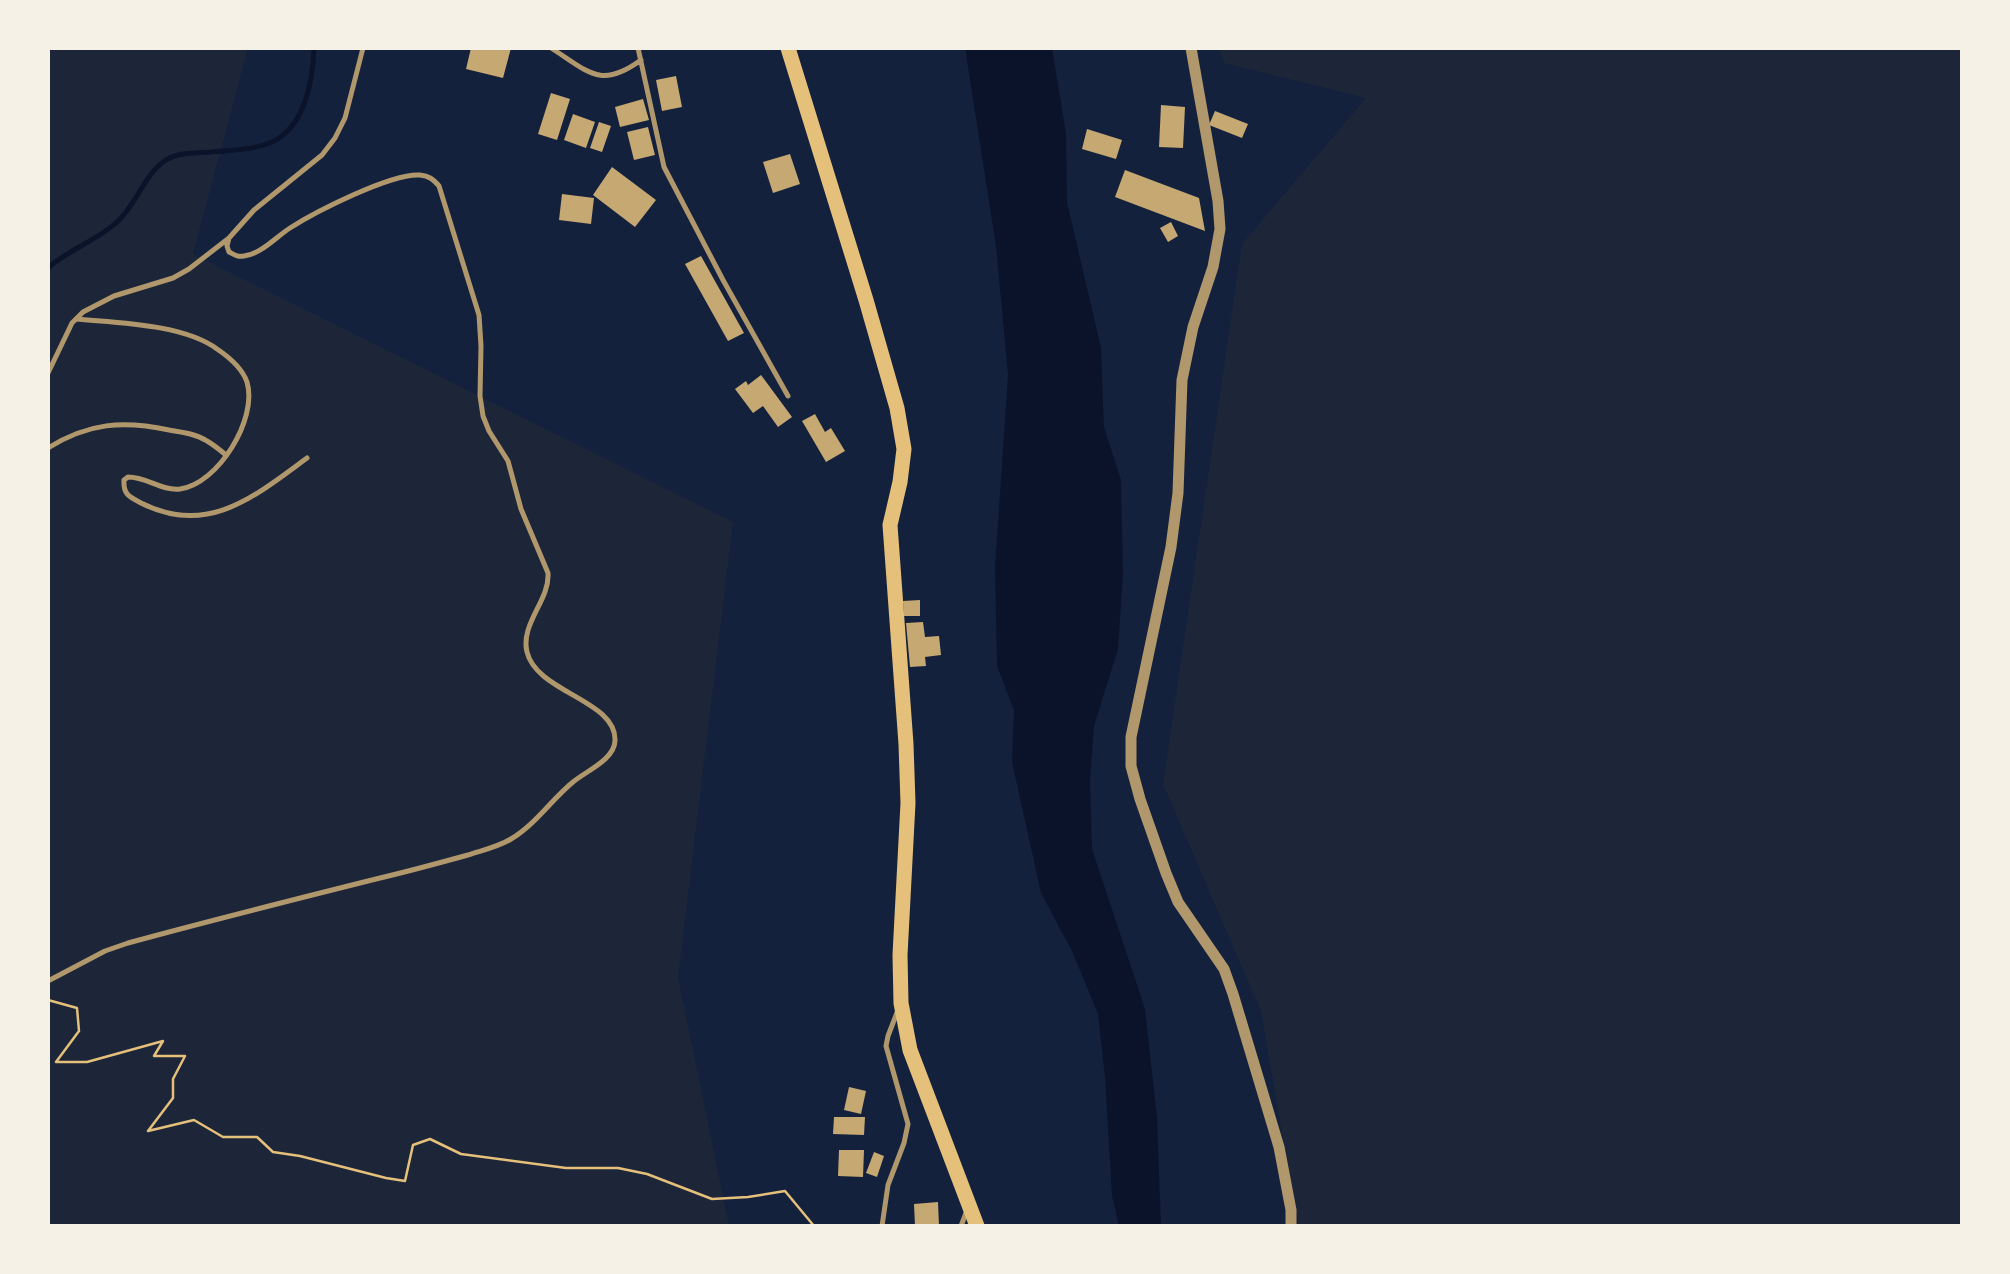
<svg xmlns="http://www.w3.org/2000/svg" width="2010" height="1274" font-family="'Playfair Display',serif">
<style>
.green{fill:#1d2539}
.water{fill:#0b132b}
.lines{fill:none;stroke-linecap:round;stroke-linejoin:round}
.stream{stroke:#0b132b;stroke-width:5}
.building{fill:#c6a872}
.path{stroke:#e5c07b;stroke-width:2.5}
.service{stroke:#b1986c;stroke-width:5}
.tertiary{stroke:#b1986c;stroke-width:11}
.primary{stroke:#e5c07b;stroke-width:15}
</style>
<rect width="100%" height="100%" fill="#14213d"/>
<path class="green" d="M48,48H248L193,254L733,522L678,977L729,1226H48Z
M1219,48H1962V1226H1298L1261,1011L1163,784L1242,244L1366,98L1224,63Z"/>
<path class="water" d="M965,48H1052L1066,133L1067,202L1101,348L1104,427L1121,480L1123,574L1118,649L1094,726L1090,781L1092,849L1145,1009L1157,1117L1161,1226H1119L1112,1196L1105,1078L1098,1014L1072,951L1041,893L1012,762L1014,710L997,666L995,567L1008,375L996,246Z"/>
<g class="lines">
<path class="stream" d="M48,268C69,249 97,241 118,221C137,204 144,174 166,160C178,152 197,153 211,152C231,150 254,150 272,142C305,127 313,80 314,48"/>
</g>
<path class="building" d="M471,48H511L503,78L466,69Z
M676,76L682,107L662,111L656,80Z
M551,93L570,99L557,140L538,134Z
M643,99L649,120L620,127L615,107Z
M1161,105L1185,107L1183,148L1159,147Z
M1215,111L1248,124L1242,138L1209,125Z
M573,114L595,122L586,148L564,140Z
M599,122L611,126L602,152L590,148Z
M648,127L655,155L634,160L627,132Z
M1087,129L1122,140L1116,159L1082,149Z
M790,154L800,184L773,193L763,162Z
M612,167L656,200L635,227L593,195Z
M1125,170L1199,198L1205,231L1115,197Z
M562,194L594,198L591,224L559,220Z
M1171,222L1178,236L1168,242L1160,228Z
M701,256L744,333L728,341L685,264Z
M761,375L792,417L778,427L763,406L753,413L735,389L746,381L748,385Z
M815,414L825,432L831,428L845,451L826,462L802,421Z
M920,600V616H904L903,601Z
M923,622L925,637L939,636L941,655L925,657L926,666L910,667L906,623Z
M849,1087L866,1091L861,1114L844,1110Z
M834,1117H865L864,1135L833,1134Z
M839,1150H864L863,1177L838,1176Z
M874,1152L884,1156L877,1177L866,1173Z
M938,1202L939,1226H915L914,1204Z"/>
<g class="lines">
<path class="path" d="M48,1000L77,1008L79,1031L56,1062H87L163,1041L154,1056H185L173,1079V1098L148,1131L194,1120L223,1137H257L273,1152L300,1156L386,1178L405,1181L413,1145L430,1139L461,1154L566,1168H618L647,1174L712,1199L748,1197L785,1191L814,1226"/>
<path class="service" d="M551,48C588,71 600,90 641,60
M638,48L664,167L723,280L788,396
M76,319C117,323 183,324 217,349C229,357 242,368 247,382C258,419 218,484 180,489C161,491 147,477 128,477L124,480C123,495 130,497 141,503C208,537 255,496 307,458
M48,373L72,323L83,312L114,296L173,278L189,269L229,238L254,210L322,155L335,138L345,118L363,48
M48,448C88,423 123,420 169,430C182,432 196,434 207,441C214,445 220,450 226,455
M48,981L105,951L128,943C212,920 296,899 380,878C410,871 439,863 468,855C483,850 498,847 511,839C535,825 552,799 573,782C586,771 614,760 615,741C617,700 537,693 527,652C520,624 550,600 548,573L521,509L508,461L489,431L483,416L480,396L481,346L479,315L439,186C433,179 429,176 420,175C391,173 315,212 290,228C276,237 261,254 244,256C237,257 235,255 229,252L227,246L229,238
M882,1226L888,1185L904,1143L908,1124L886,1046L888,1036L898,1010
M961,1226L966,1213"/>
<path class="tertiary" d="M1191,48L1218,201L1220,229L1213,267L1193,327L1182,380L1178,493L1171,547L1131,737V766L1140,799L1166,873L1178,902L1224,969L1233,994L1279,1147L1291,1210V1226"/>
<path class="primary" d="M788,48L866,300L897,408L904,449L900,482L890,525L906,744L908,803L900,955L901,1003L910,1050L977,1226"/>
</g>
<rect width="2010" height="1274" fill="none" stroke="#f6f1e7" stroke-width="100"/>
</svg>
